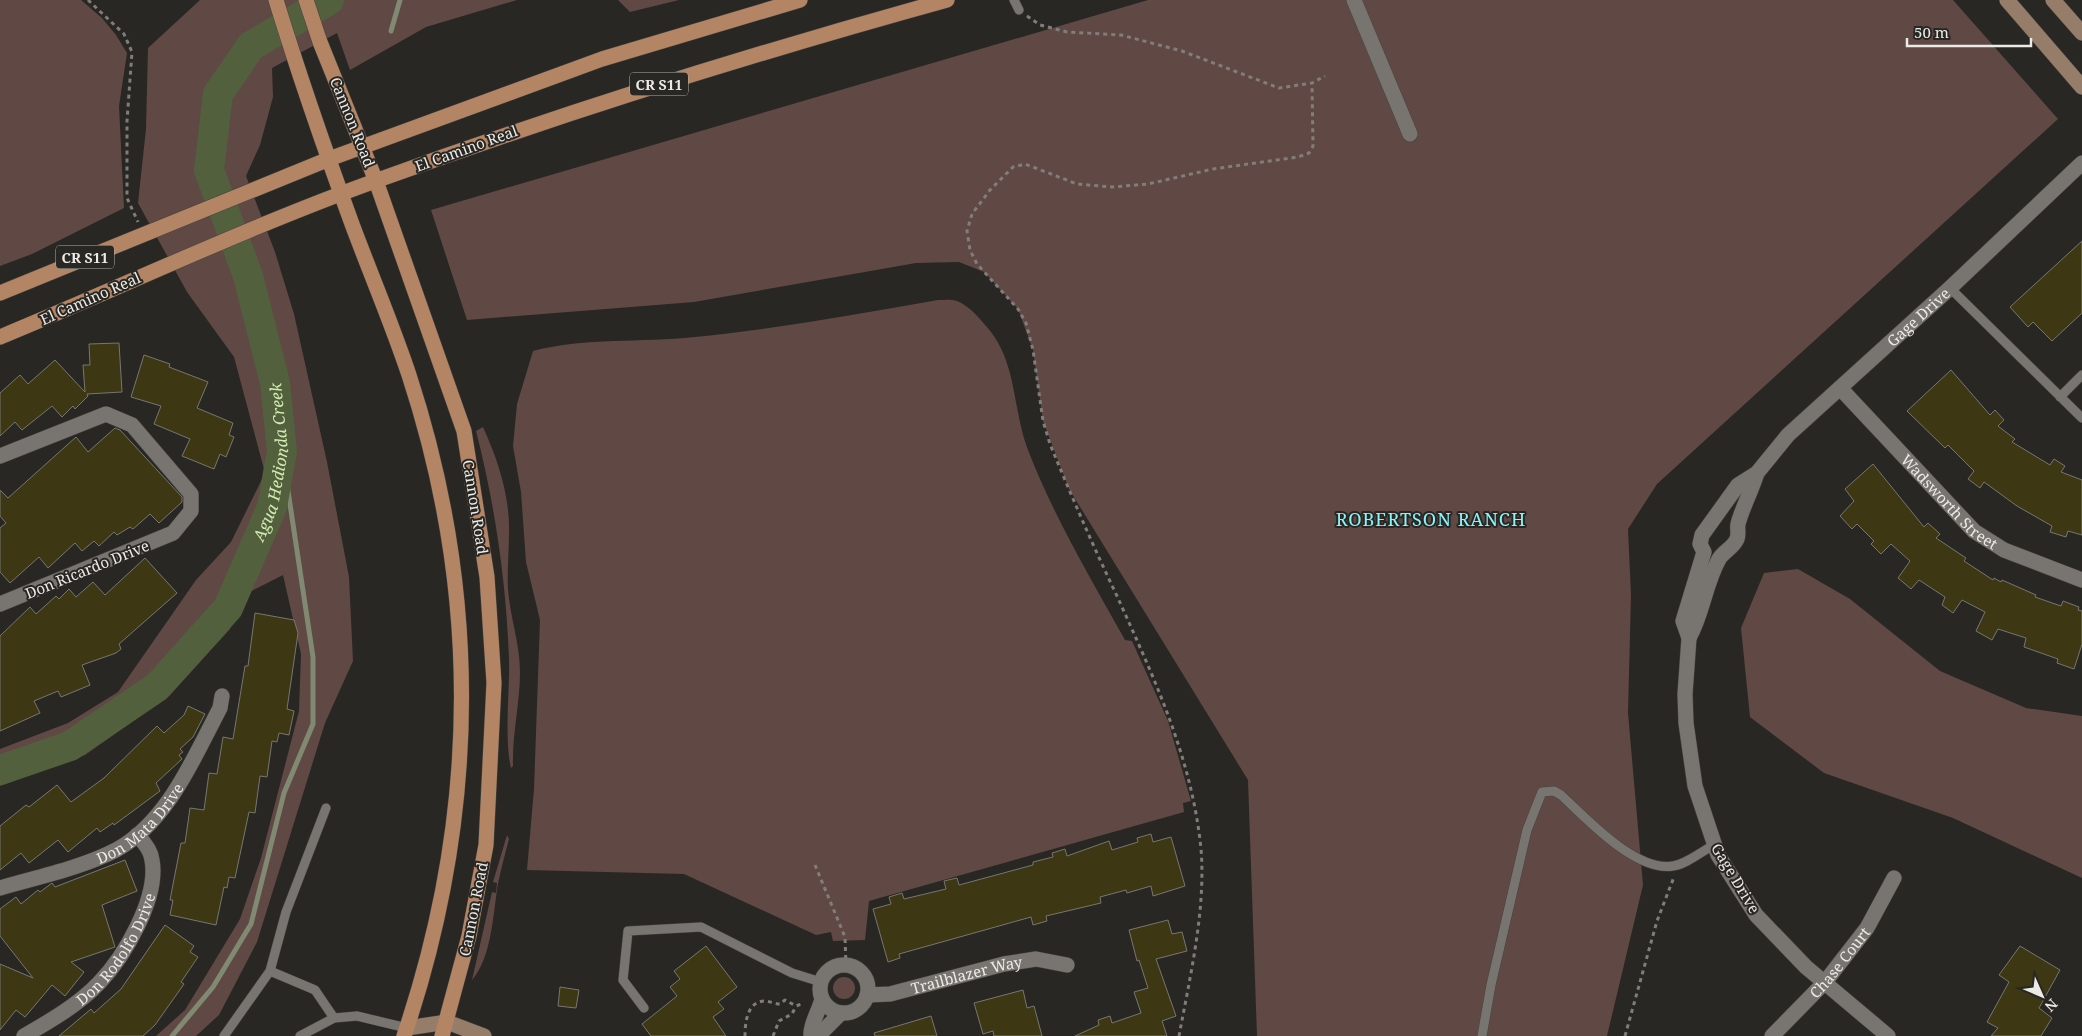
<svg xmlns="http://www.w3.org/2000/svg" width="2082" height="1036" font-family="'Noto Serif',serif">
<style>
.green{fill:#604844}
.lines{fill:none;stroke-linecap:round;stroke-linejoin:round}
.stream{stroke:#808971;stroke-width:5}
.river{stroke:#52603e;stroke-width:30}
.building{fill:#3d3813;stroke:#777671}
.lane-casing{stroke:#464441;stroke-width:10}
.street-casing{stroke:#464441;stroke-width:16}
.secondary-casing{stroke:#464441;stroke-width:16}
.primary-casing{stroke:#464441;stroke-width:16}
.path{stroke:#807e7b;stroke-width:3;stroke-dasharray:4 4;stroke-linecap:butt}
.lane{stroke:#787570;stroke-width:9}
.street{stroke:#787570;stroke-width:15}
.secondary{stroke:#967d6a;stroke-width:15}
.primary{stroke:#b48564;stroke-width:15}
.labels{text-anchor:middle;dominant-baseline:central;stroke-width:4;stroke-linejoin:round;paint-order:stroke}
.shield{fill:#292723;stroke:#b2b0ac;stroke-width:1}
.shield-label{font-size:14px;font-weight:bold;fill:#eceae7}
.street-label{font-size:15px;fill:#eceae7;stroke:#292723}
.water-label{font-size:16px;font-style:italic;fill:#d2ecaf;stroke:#292723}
.quarter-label{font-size:18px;letter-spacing:1px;fill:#89f4fa;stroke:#292723}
</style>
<rect width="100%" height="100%" fill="#292723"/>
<path class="green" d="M0,0H81L102,18L116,35L127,53L119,106L124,208L32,254L0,266Z
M200,0H517L426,27L350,70L337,33L272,68L273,97L260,145L246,176L275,252L294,314L327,462L349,577L353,661L325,723L257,942L219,1015L196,1036H156L185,1010L240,919L261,858L299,711L301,654L283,575L244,595L230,629L170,695L85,755L0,786V749L68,723L118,692L196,580L231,542L265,473L234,357L187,292L138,203L146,129L148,48Z
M618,0H679L630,12Z
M1148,0H1953L2058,119L1657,484L1628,529L1631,595L1628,713L1643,885L1607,1036H1257L1248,780L1069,489L1043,421L1033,350L1018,309L984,272L959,262L916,263L694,302L467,320L431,210Z
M938,300C944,300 952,299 957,301C970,306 982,321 991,332C1017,366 1013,411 1028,450C1052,513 1092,581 1125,640L1132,641L1168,721L1191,801L1183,803L1184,812L869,901L865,940L833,941L831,932L816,935L684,874L527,870L534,789L540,620L526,562L521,492L513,446L517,404L533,351C586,337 641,343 695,337C777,329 857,314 938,300Z
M483,427C498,460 510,496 509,533C509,552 507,570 508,589C510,617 520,644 520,672C520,704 512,734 513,766L511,768C504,739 510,690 509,658C506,581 495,505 476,431Z
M1798,569L1850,599L1940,671L2026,708L2082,716V878L1953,818L1824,773L1750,717L1741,628L1764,573Z
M507,835L509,839C505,854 501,869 498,884C493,913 492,957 472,980L492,892L496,893L497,883L493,882Z
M833 988a11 11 0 1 1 22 0a11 11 0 1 1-22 0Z"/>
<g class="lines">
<path class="stream" d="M391,31L400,0
M172,1036L213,987L251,924L284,793L313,724V657L282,451"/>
<path class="river" id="s1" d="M0,770L70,746L157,687L228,608L272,507L282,451L275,383L248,276L209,170L218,94L251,46L329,0"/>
</g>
<path class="building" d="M2082,241V313L2052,341L2033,322L2028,327L2010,307Z
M119,343L122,392L87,394L88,396L75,409L73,406L62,417L52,406L22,430L15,422L0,436V393L20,375L28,384L55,360L85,392L83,365H90L89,344Z
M144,355L170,364L169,367L208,382L197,408L233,423L229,435L234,437L226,457L220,454L214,469L182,456L190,439L154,424L161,406L131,397Z
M1951,370L1990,415L1995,410L2004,420L1998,426L2015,439L2012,442L2050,465L2054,459L2065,466L2061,472L2082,480V535L2068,531L2066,537L2050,532L2052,526L2017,506L1984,482L1980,488L1968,479L1974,471L1948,445L1945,448L1907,411Z
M115,428L120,430L182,497V502L159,523L150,514L133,529L130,527L117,535L114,532L99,546L94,541L82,551L75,543L48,568L39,557L10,583L0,572V528L6,523L0,516V490L8,498L76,437L88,452Z
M1873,464L1924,527L1928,523L1940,534L1936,538L1966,558L1964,561L1993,580L1994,578L2001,582L2002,580L2036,595L2035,597L2061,606L2063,601L2079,607L2078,610L2082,611V644L2074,669L2057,663L2058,659L2024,647L2026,638L1998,629L1992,640L1976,631L1985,612L1962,600L1953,613L1942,605L1945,597L1919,580L1911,589L1898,578L1910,561L1891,544L1881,554L1871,544L1874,541L1857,524L1852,529L1840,516L1854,501L1845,489Z
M145,558L177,593L119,644L121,649L116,653L82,665L90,685L61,697L58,691L34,701L40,713L0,731V636L30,607L36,614L56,596L59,599L69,589L76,597L93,582L105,595Z
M255,613L294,620L298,633L287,709L294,711L289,735L279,733L277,742L272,741L267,777L260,776L255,813L249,812L235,878L229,877L227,888L224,887L216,925L170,915L173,900H170L181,843H185L190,808L204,810L209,773L217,774L223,737L233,739L245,666H248Z
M188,706L205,714L193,737L180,749L183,752L179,755L182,759L156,783L160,791L114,825L113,823L100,832L97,828L68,852L58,840L29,863L21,853L0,870V826L26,805L29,807L57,785L71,802L104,778L157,726L164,733L184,715Z
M1151,834L1153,842L1171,837L1185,886L1153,896L1151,886L1127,893L1126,890L1100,897L1101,903L1046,916L1047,921L1033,925L1031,917L899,954L900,958L888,962L873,909L891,904L889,897L902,893L904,899L946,889L944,881L957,878L959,885L1033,865V862L1053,857L1052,853L1065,849L1067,856L1109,841L1112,850L1138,842L1137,838Z
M125,860L137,891L102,905L115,947L71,962L84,972L65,996L52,985L25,1017L16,1010L0,1030V964L33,978L0,936V909L16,897L21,904L38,890L40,892L52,883L55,887Z
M1168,920L1172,934L1182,932L1187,951L1156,959L1176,1016L1162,1021L1167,1036H1075L1099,1025L1098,1020L1110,1016L1112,1023L1141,1013L1134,992L1148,988L1139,960L1137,961L1129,930Z
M165,925L194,946L190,952L198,957L181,982L184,984L155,1025L143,1036H59L91,1009L94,1013L121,989Z
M706,946L737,987L718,1002L724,1009L713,1017L726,1036H651L642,1024L677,996L670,987L680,979L674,971Z
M2020,946L2060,970L2039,1008L2052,1018L2041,1036H1991L1998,1028L1987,1022L2009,982L1999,975Z
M560,987L579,990L576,1008L558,1006Z
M1023,990L1027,1008L1034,1006L1042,1036H994L993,1031L983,1034L974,1003Z
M931,1016L937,1036H875L874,1033Z"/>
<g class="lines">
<defs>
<path id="lane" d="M1014,0L1019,10
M1950,288L2082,418
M2060,397L2082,375
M270,971L315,990L334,1018
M644,1008L623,980L628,931L701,927L792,973L821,982
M224,1036L270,971L286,912L326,808
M300,1036L334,1018L357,1016L407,1028
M1482,1036L1491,985L1527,830L1542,792L1554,791L1561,795C1586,818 1635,872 1673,866C1687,864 1702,851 1714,845"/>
<g id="street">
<path d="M1354,0L1410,134"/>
<path id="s2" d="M1840,388L1974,531L2004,550L2082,580"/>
<path d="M0,456L106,414L132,425L191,494V511L173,533L0,604"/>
<path d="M1689,638C1703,613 1705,584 1719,559C1724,551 1733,548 1737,539C1739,534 1737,528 1738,524C1742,508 1752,490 1757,473"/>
<path id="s3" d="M0,888C38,877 81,868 116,850C168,822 194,757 220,708L222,696"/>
<circle cx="844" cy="989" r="24"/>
<path id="s4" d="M867,995L890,994L1004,964L1036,959L1067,965"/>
<path id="s5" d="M24,1036C50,1021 78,1005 99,983C124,957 159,898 152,860C151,850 144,842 137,835"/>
<path d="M811,1036C810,1025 819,1011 822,999"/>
<path d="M813,1036L819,1035L841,1013"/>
<path id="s6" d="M1772,1036L1825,982L1867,928L1894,878"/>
<path id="s7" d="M1888,1036L1806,967L1756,915L1718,855L1695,786L1686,723L1685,694L1689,638L1683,621L1704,552L1700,544L1702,535L1738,485L1757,473L1788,435L1950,288L2082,163"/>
</g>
<path id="secondary" d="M2007,0L2082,87
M2053,0L2082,33
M407,1028L447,1022L484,1036"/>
<path id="primary" d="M276,0C299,75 325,150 352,224C371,275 392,324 409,375C481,595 478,817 404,1036
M306,0L320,42L376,181L464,431L487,577L494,683L486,845L469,936L442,1036
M0,293L329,159L602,59L800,0
M0,337C126,285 250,226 378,180C566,112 755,53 947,0"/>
</defs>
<use href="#lane" class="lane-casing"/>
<use href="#street" class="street-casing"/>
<use href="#secondary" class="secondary-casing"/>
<use href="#primary" class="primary-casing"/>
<path class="path" d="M88,0L124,34L132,52L127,121V198L138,222
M1027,16L1040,25L1067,32L1121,35L1182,51L1279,88L1312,83L1325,76
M815,865L845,937L846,965
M745,1036C745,1023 747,1002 764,1001C770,1001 775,1004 780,1004L785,1000L796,1006L804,1003
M773,1036L779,1021L792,1014L796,1006
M1179,1036C1190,977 1206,909 1201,849C1192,758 1154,678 1117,596C1093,546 1071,495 1050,444L1043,421L1033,350L1026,323L1018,309L977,264L970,250L967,231L972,214L990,190L1013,167L1025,164L1077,184L1112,187L1148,184L1213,169L1298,157L1309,153L1313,146L1312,83
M1625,1036L1657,921L1674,877"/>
<use href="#lane" class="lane"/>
<use href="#street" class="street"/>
<use href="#secondary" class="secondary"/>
<use href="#primary" class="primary"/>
</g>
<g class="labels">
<g class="shield">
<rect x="630" y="72.5" width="58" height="23" rx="4"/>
<rect x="56" y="245.5" width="58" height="23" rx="4"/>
</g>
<g class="shield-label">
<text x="659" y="84">CR S11</text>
<text x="85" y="257">CR S11</text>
</g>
<g class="street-label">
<text transform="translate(353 122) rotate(68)">Cannon Road</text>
<text transform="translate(466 148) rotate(-20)">El Camino Real</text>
<text transform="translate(90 298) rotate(-24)">El Camino Real</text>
<text stroke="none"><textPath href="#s7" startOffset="889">Gage Drive</textPath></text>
<text stroke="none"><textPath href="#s2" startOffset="158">Wadsworth Street</textPath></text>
<text transform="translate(476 507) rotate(81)">Cannon Road</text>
<text transform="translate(87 569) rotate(-22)">Don Ricardo Drive</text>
<text stroke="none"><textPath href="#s3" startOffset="158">Don Mata Drive</textPath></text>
<text transform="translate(1736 878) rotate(59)">Gage Drive</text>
<text transform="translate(473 909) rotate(-79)">Cannon Road</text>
<text stroke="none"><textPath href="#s5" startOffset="130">Don Rodolfo Drive</textPath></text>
<text stroke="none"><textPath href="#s6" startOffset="100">Chase Court</textPath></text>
<text stroke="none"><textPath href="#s4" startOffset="102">Trailblazer Way</textPath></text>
</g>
<g class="water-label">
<text stroke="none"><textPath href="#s1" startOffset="440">Agua Hedionda Creek</textPath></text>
</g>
<g class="quarter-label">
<text x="1431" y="519">ROBERTSON RANCH</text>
</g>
</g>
<g transform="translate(2042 996) rotate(135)" stroke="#292723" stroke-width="4" paint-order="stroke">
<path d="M0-4L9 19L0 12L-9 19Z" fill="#eceae7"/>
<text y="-8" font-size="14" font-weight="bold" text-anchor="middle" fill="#eceae7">N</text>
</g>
<path d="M1907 38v8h124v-8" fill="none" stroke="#eceae7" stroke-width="2.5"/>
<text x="1914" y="38" font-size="15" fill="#eceae7" stroke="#292723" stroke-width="4" paint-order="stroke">50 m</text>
</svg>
